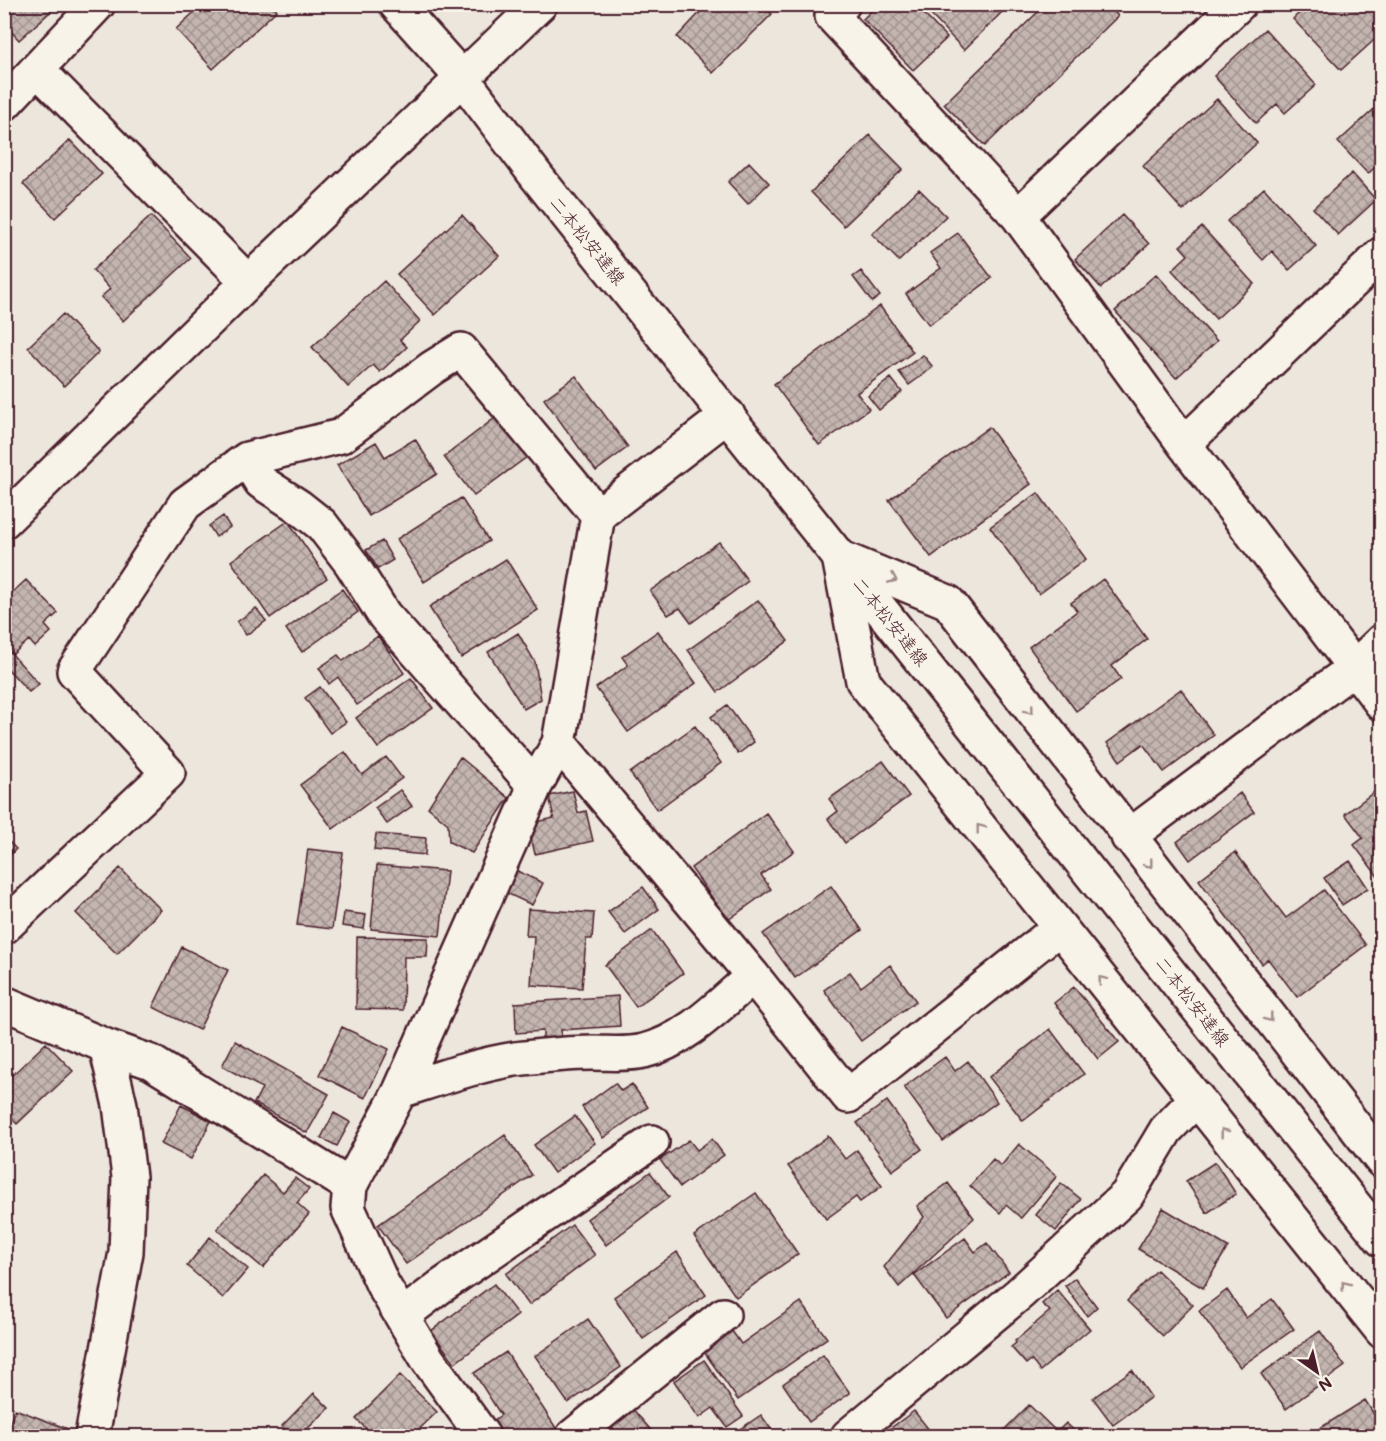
<svg xmlns="http://www.w3.org/2000/svg" width="1386" height="1441" font-family="Mali,'Klee One',sans-serif">
<style>
.building{fill:url(#building-cross-hatch);stroke:#4a1f2b;stroke-width:1.5}
.lines{fill:none;stroke-linecap:round;stroke-linejoin:round}
.minor-casing{stroke:#4a1f2b;stroke-width:38}
.major-casing{stroke:#4a1f2b;stroke-width:38}
.minor{stroke:#f7f3e8;stroke-width:33}
.major{stroke:#f7f3e8;stroke-width:33}
.oneway{stroke:#a0898a}
.labels{text-anchor:middle;dominant-baseline:central;stroke-width:4.5;stroke-linejoin:round;paint-order:stroke}
.street-label{font-size:18px;fill:#4a1f2b;stroke:#f7f3e8}
</style>
<defs>
<pattern id="building-cross-hatch" width="8" height="8" patternUnits="userSpaceOnUse" patternTransform="scale(1.5)"><rect width="8" height="8" fill="#c4b5b0"/><path d="M0 0l8 8M0 8l8-8" fill="none" stroke="#a1938f"/></pattern>
</defs>
<rect width="100%" height="100%" fill="#ece6dd"/>
<filter id="ink" filterUnits="userSpaceOnUse"><feTurbulence type="fractalNoise" baseFrequency=".0167" numOctaves="2"/><feDisplacementMap in="SourceGraphic" scale="12" xChannelSelector="R" yChannelSelector="G"/><feConvolveMatrix kernelMatrix="1 2 1 2 8 2 1 2 1" color-interpolation-filters="sRGB"/></filter>
<g filter="url(#ink)">
<path class="building" d="M4,4H59L19,40L4,24Z
M203,4H272L277,10L213,69L176,29Z
M708,4H763L772,14L713,73L677,37Z
M878,4H914L947,38L913,70L863,19Z
M935,4H1010L964,50L928,12Z
M1046,4H1107L1118,16L985,146L944,104Z
M1308,4H1382V33L1341,70L1293,19Z
M1265,29L1316,85L1285,113L1277,104L1256,123L1214,76Z
M1217,99L1257,143L1183,211L1143,166Z
M1382,102V160L1368,174L1338,142Z
M870,135L903,169L844,226L811,192Z
M70,140L102,174L55,218L23,184Z
M749,162L769,183L748,204L728,182Z
M1352,173L1376,200L1338,235L1313,208Z
M1264,188L1316,246L1289,270L1272,251L1263,260L1227,221Z
M919,189L946,216L899,261L872,234Z
M462,215L499,256L435,315L397,274Z
M1122,215L1149,244L1101,288L1075,259Z
M151,216L191,258L123,321L101,297L110,289L93,270Z
M1202,227L1254,284L1216,319L1172,270L1188,255L1180,246Z
M958,233L992,278L929,325L906,294L941,268L930,253Z
M861,271L880,296L872,302L853,277Z
M1156,274L1217,341L1176,378L1115,311Z
M384,281L420,321L400,340L407,347L380,372L373,365L348,387L312,347Z
M880,306L913,352L857,393L869,409L819,445L774,384Z
M63,314L99,352L64,386L28,347Z
M923,355L933,367L909,385L899,372Z
M576,376L628,447L596,471L544,399Z
M891,378L902,392L879,410L868,396Z
M504,411L535,451L474,496L444,457Z
M989,427L1031,484L931,557L889,500Z
M415,439L437,474L369,516L337,465L376,442L385,457Z
M1038,493L1086,559L1039,594L990,527Z
M461,498L489,541L424,582L397,539Z
M223,516L230,527L216,537L209,526Z
M288,521L327,578L270,618L231,561Z
M382,541L393,560L378,569L366,550Z
M719,542L748,581L691,623L680,608L668,615L650,591Z
M506,559L538,610L461,658L429,607Z
M1103,579L1147,639L1112,666L1121,679L1076,711L1029,647L1077,611L1071,603Z
M26,580L58,613L45,625L51,632L35,647L29,640L13,654L4,644V600Z
M342,589L358,612L302,652L286,629Z
M758,600L788,641L718,692L688,650Z
M256,608L266,621L246,635L237,622Z
M658,631L696,683L628,732L596,688L628,665L622,657Z
M518,633L535,662L541,699L524,709L488,652Z
M378,636L404,673L357,705L338,677L329,684L319,668L338,655L343,661Z
M9,651L39,684L29,692L4,665V655Z
M411,678L433,708L378,748L356,718Z
M320,687L346,722L330,733L305,698Z
M1181,689L1214,735L1164,772L1143,744L1120,761L1107,743Z
M727,705L754,742L738,754L711,717Z
M695,726L721,763L657,810L630,773Z
M345,752L362,775L386,757L402,778L333,829L300,785Z
M460,757L509,798L472,853L449,842L448,824L428,807Z
M883,761L909,796L845,843L828,819L838,811L829,799Z
M1382,786V882L1354,845L1363,838L1345,814Z
M400,790L412,806L387,824L375,808Z
M573,791L578,813L586,811L593,841L535,854L528,824L554,818L549,796Z
M1240,793L1254,812L1190,860L1177,842Z
M766,813L794,851L761,875L771,889L728,920L691,868Z
M376,834L426,838L425,855L374,850Z
M4,837L16,849L4,861Z
M308,849L343,853L332,929L297,925Z
M1235,852L1286,918L1324,890L1366,945L1297,997L1268,959L1262,964L1199,880Z
M1350,861L1368,888L1342,905L1324,878Z
M377,865L447,871L440,936L371,929Z
M120,868L161,910L117,954L76,913Z
M515,870L543,883L532,905L504,892Z
M831,886L862,930L795,978L763,934Z
M643,887L659,909L625,934L608,912Z
M528,909L594,913L592,939H586L582,988L531,985L534,936H526Z
M344,912L366,915L364,929L342,926Z
M652,930L683,973L636,1007L605,965Z
M357,937L428,938L427,957H404L403,1010L356,1009Z
M182,947L228,970L199,1030L153,1007Z
M890,965L916,1001L861,1041L824,990L850,972L861,987Z
M1074,987L1119,1042L1098,1059L1054,1003Z
M618,996L620,1026L561,1030L562,1043L543,1044V1031L516,1033L515,1003Z
M342,1027L389,1049L365,1098L319,1075Z
M1050,1029L1084,1074L1023,1121L989,1077Z
M235,1041L329,1094L307,1133L254,1103L262,1088L222,1066Z
M46,1043L73,1071L17,1124L4,1111V1083Z
M945,1057L955,1071L968,1061L997,1102L943,1141L904,1087Z
M615,1083L621,1091L632,1084L648,1107L603,1138L582,1107Z
M887,1101L922,1149L892,1171L857,1123Z
M181,1105L211,1121L191,1159L161,1144Z
M334,1113L350,1122L337,1146L321,1138Z
M575,1116L595,1143L554,1173L534,1145Z
M505,1135L532,1175L406,1264L378,1225Z
M828,1136L845,1159L857,1150L882,1186L860,1202L856,1197L826,1219L788,1166Z
M712,1139L724,1155L680,1187L660,1160L689,1140L697,1150Z
M1019,1144L1057,1176L1021,1218L1006,1205L1000,1213L970,1186L993,1159L1001,1166Z
M1215,1162L1236,1194L1207,1213L1186,1181Z
M650,1172L669,1197L606,1245L587,1219Z
M263,1175L283,1192L295,1178L309,1189L297,1203L309,1214L263,1268L217,1229Z
M948,1183L974,1218L899,1287L884,1267L924,1217L917,1206Z
M1061,1183L1081,1199L1056,1231L1036,1215Z
M756,1193L798,1254L736,1297L694,1236Z
M1163,1208L1228,1247L1203,1288L1138,1249Z
M572,1225L595,1255L529,1305L506,1274Z
M210,1237L248,1269L223,1298L187,1266Z
M965,1238L975,1252L987,1243L1009,1272L946,1318L914,1275Z
M677,1252L706,1295L643,1339L614,1297Z
M1157,1270L1193,1305L1163,1336L1127,1301Z
M1075,1278L1097,1307L1087,1316L1065,1286Z
M494,1284L518,1315L455,1363L431,1331Z
M1057,1290L1090,1329L1040,1371L1031,1360L1026,1364L1011,1347L1016,1343L1015,1341L1050,1311L1042,1304Z
M1227,1290L1246,1318L1272,1299L1294,1329L1240,1367L1199,1311Z
M801,1302L827,1338L738,1400L702,1349L730,1328L741,1344Z
M588,1319L621,1367L568,1403L535,1356Z
M1320,1331L1345,1366L1286,1409L1261,1374Z
M506,1352L556,1428L542,1436H500L490,1423L501,1415L474,1373Z
M823,1355L850,1393L809,1422L783,1384Z
M704,1360L743,1416L727,1427L713,1408L699,1418L674,1381Z
M1132,1370L1151,1397L1113,1425L1093,1398Z
M400,1375L437,1412L412,1436H374L356,1419Z
M314,1393L329,1408L300,1436H293L282,1426Z
M1365,1400L1382,1427V1436H1321L1317,1430Z
M1029,1405L1057,1432L1066,1423L1080,1436H998Z
M631,1407L656,1436H598Z
M15,1409L68,1429L65,1436H5Z
M914,1411L934,1436H880Z
M761,1415L776,1436H730Z"/>
<g class="lines">
<defs>
<path id="minor" d="M843,4L832,16L1018,216L1184,444L1382,704
M37,69L248,282
M4,104L98,4
M1018,216L1239,4
M1184,444L1382,254
M247,459L261,482L298,506L322,525L351,563L384,615L535,786
M4,521L248,282L540,4
M839,557L863,681L1382,1331
M839,557L948,602L1382,1161
M559,743L753,976L848,1096L1059,928
M1128,837L1354,668L1382,641
M4,927L168,773L74,671L185,504L247,459L341,436L432,368L461,350L598,515
M4,1003L106,1046L151,1062L350,1186L348,1208L383,1285L428,1360L483,1436
M400,1091C438,1079 476,1065 515,1059C540,1056 568,1053 593,1053C611,1053 626,1055 644,1051C686,1041 721,1003 753,976
M350,1186L400,1091L535,786L559,743L598,515L728,415
M402,1316L440,1287L652,1142
M92,1436L126,1252L129,1177L120,1105L106,1046
M573,1436L723,1315
M848,1436L1019,1294L1127,1195L1166,1130L1197,1098"/>
<path id="major" d="M396,4L463,79L537,177L1382,1240"/>
</defs>
<use href="#minor" class="minor-casing"/>
<use href="#major" class="major-casing"/>
<use href="#minor" class="minor"/>
<use href="#major" class="major"/>
</g>
<defs><path id="oneway-chevron" d="M-2-3.5L2.5 0L-2 3.5" fill="none" stroke-width="1.6" stroke-linecap="round" stroke-linejoin="round" transform="scale(1.5)"/></defs>
<g class="oneway">
<use href="#oneway-chevron" transform="translate(893 579) rotate(23)"/>
<use href="#oneway-chevron" transform="translate(1030 710) rotate(52)"/>
<use href="#oneway-chevron" transform="translate(980 828) rotate(-128)"/>
<use href="#oneway-chevron" transform="translate(1149 864) rotate(52)"/>
<use href="#oneway-chevron" transform="translate(1102 980) rotate(-129)"/>
<use href="#oneway-chevron" transform="translate(1269 1018) rotate(52)"/>
<use href="#oneway-chevron" transform="translate(1224 1132) rotate(-128)"/>
<use href="#oneway-chevron" transform="translate(1345 1285) rotate(-128)"/>
</g>
</g>
<g class="labels">
<g class="street-label">
<text transform="translate(588 240) rotate(51)">二本松安達線</text>
<text transform="translate(891 621) rotate(51)">二本松安達線</text>
<text transform="translate(1193 1001) rotate(52)">二本松安達線</text>
</g>
</g>
<rect width="1386" height="1441" fill="none" stroke="#f7f3e8" stroke-width="24"/>
<rect x="12" y="12" width="1362" height="1417" fill="none" stroke="#4a1f2b" stroke-width="2" filter="url(#ink)"/>
<g transform="translate(1317 1372) rotate(146)" stroke="#f7f3e8" stroke-width="4.5" paint-order="stroke">
<path d="M0-4.5L10 22L0 15L-10 22Z" fill="#4a1f2b"/>
<text y="-9" font-size="16" font-weight="bold" text-anchor="middle" fill="#4a1f2b">N</text>
</g>
</svg>
